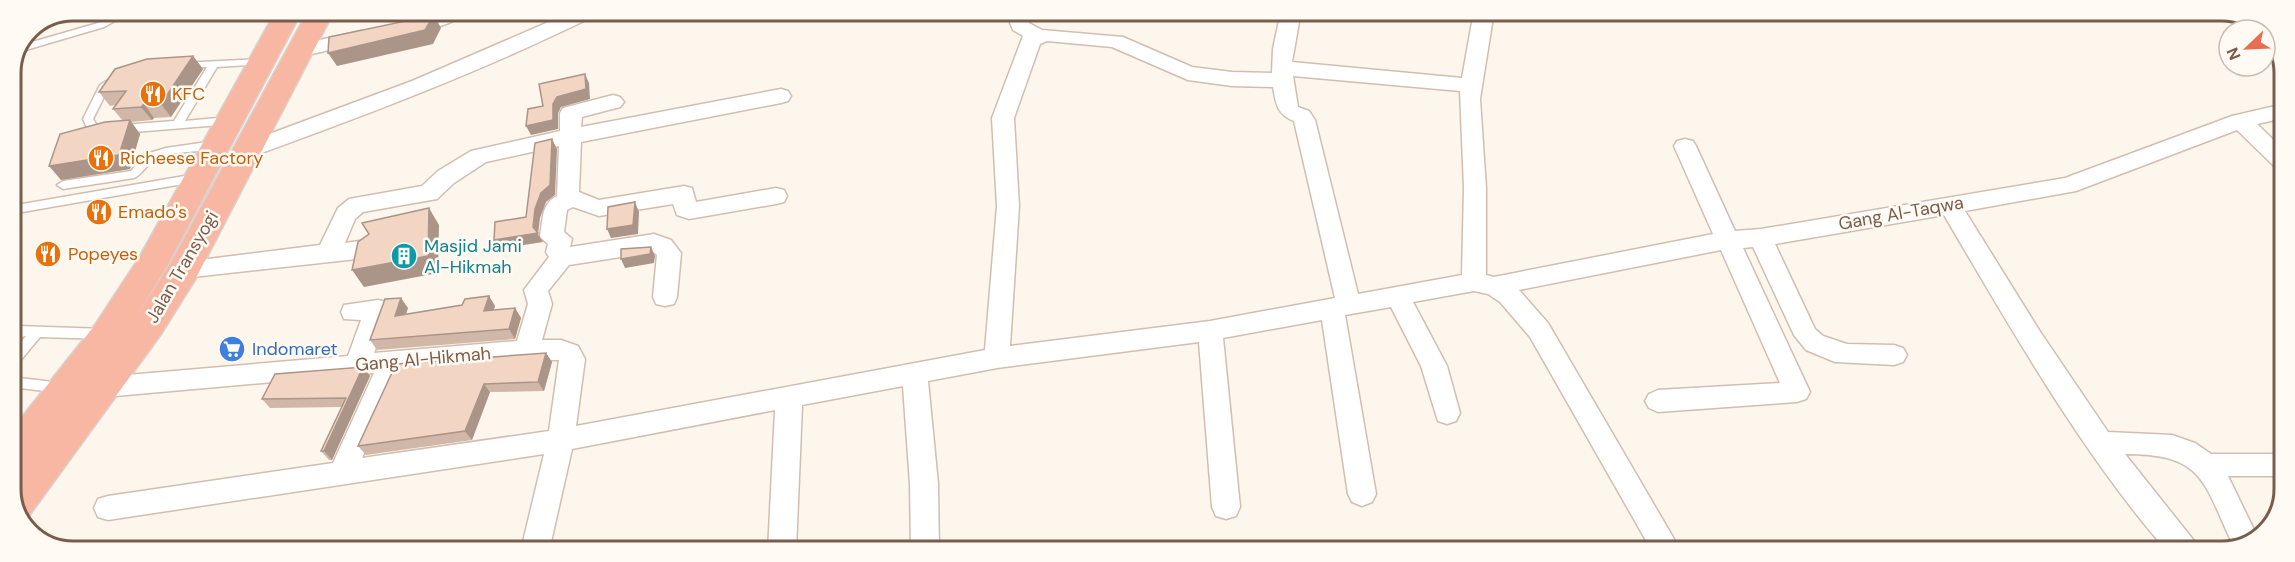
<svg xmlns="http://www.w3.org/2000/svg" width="2295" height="562" font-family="'DM Sans',sans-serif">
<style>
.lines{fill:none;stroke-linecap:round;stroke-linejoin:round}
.lane-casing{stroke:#d1beb0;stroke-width:3}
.street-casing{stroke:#d1beb0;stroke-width:3}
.highway-casing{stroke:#dad1cd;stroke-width:3}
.lane{fill:#fff;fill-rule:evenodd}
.street{fill:#fff;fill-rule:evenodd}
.highway{fill:#f7b7a3;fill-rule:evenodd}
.wall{fill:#d1b7a8}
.shaded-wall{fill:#aa9588}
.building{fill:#f3d5c3;stroke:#aa9588;stroke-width:1.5}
.labels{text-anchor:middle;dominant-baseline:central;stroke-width:5;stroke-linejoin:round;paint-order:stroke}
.food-label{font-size:18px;fill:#c56008;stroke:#fffaf3;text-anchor:start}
.street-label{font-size:18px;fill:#7a5c4d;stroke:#fffaf3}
.culture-label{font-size:18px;fill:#0d838f;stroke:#fffaf3;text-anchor:start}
.shop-label{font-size:18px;fill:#366cbe;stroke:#fffaf3;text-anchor:start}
.rim{fill:none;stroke:#7a5c4d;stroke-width:3}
</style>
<rect width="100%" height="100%" fill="#fdf6ec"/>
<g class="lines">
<defs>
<path id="lane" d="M121,11H133L104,27L19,52L22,45L98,23Z
M262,59L267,62L266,64L217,67L185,121L228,117L232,118L233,121L232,124L122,133L117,129L122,125L174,121L207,67L184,68L179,65L180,63Z
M111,78L116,81L108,89L93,119L98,127L105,128L106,131L101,135L90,134L83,119L100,85Z
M214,141L218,142L219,145L218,148C198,153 174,150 156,159C147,163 143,174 134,178L63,189L57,185L63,181L131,171L146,154L166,148Z
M196,174L200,175L202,178L200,181L11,214V206Z
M18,326L105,329L109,331L111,334L109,337L105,339L40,337L15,367L11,368V354L26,336L11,339V329Z
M11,377L62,383L67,384L68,388L67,392L62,393L11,387Z"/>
<path id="street" d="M440,11H460C458,14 454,20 451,22C442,27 408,34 399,31L396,27L399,23Z
M574,11H599L596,15C485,70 369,114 253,156L245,159L237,156L234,151L237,146L412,81Z
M1005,11H1025L1029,23L1042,30L1123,37L1192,67L1232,72L1272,73L1273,49L1281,11H1301L1292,62L1462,78L1474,11H1494L1480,99L1486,188V275L1494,277L1713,234L1674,146L1677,141L1685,139L1693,141L1696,146L1735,231L1761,229L2065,178L2232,116L2284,104V118L2257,124L2284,150V171L2276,168L2237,130L2076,191L1965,211L2039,330L2108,432L2172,435L2195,443L2211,454H2283V476H2228L2258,538L2234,547C2203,483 2206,454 2125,454L2195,542L2199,551H2167C2082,454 2010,327 1944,215L1775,244L1815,329L1823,336L1847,344L1894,345L1903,348L1907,355L1903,362L1894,365L1835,362L1806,350L1794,335L1753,247L1743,248L1810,392L1806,399L1797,402L1658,412L1649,408L1645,401L1649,394L1658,390L1780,383L1721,250L1519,290L1548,323L1681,551H1652L1530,337L1500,302L1488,294L1474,291L1413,302L1447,366L1460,413L1456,421L1447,424L1438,421L1421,366L1391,307L1345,315L1376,494L1372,502L1362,506L1352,502L1348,494L1322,320L1223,338L1240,507L1236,516L1226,519L1216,516L1212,507L1199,342L997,368L928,381L938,484L939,551H911L910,484L903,386L802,405L796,551H768L775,410L572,449L549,551L521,550L544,454L108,520L98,517L94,508L98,499L108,496L333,463L374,373L104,397L95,394L91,387L95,380L104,377L348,356L361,320L344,319L341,312L344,305L378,300L387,302L390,309L374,353L517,341L528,304L524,290L549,257L546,252L548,244L540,237C543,220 541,204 557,196L559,146L486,162L454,183L437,199L363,212L355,219L345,243L366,240L374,243L378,249L374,255L366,258L184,278L176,275L172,269L176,263L320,245L338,208L349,199L422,186L438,171L471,151L560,131V113L563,108L613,95L620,97L624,102L620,107L582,117L581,127L781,89L788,91L791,96L788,101L781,103L581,142L579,192L599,200L684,186L692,188L696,202L776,188L784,190L787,196L784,202L776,204L689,219L677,215L673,204L599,216L573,207L567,210L564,232L572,239L570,247L654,234L671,240L681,253L677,297L674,304L665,306L656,304L653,297L657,255L653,252L569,265L548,291L552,304L542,340H561L578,346L585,359L576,426L985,350L997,206L992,118L1023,36L1013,30ZM1047,41L1112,47L1188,80L1232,86L1273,87C1276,104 1277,114 1294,121L1335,298L1210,321L1010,346L1019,206L1014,118L1040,44ZM1293,76L1460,91L1464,188L1462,275L1358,294L1315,120L1309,111L1298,107ZM527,360H559L549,431L362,458L401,371Z
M361,31L368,33L371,37L368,41L299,57L292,56L289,51L292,46Z"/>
<path id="highway" d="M276,11H302L167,266L135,318L172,261L308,11H334L196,278L161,334L28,517L21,519C13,501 6,488 19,471L11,474V431L95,325L139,258Z"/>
</defs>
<use href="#lane" class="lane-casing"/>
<use href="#street" class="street-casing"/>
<use href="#highway" class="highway-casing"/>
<use href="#lane" class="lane"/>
<use href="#street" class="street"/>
<use href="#highway" class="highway"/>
</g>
<path class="wall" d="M1933,12H1955V13Z
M193,56L203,69L171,117L154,118L152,120L131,122L140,134L130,169L61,180L123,121L113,109L116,105L110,106L99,92Z
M489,296L495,306L493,311L515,308L521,318L515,339L377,350L370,340L408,308L406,314L462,305Z
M546,353L552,362L544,391L490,392L472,440L366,455L358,446Z
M363,367L370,376L332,460H329L321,451L342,407L270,408L262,399Z"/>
<path class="shaded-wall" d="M434,15L441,28L433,44L337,66L328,53Z
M193,56L203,69L171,117L161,104Z
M585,74L589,83L590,99L561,107L558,113V129L531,135L526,126L553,104L557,97Z
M144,104L154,118L152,120L141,107Z
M130,120L140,134L130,169L61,180L49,166Z
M552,139L557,149L555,195L546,202L540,218L538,234L543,242L499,249L494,240L533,227L535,209Z
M635,202L639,212L638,234L611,238L607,229Z
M429,208L439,225L438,273L364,287L352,270Z
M651,247L655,256L654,263L625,268L621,259Z
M489,296L495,306L490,322L484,311Z
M401,298L408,308L402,326L395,316Z
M515,308L521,318L515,339L509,329Z
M546,353L552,362L544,391L538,382Z
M363,367L370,376L332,460L324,451Z
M484,384L490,392L472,440L465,431Z"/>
<path class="building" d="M434,15L425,30L328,53L329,37Z
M193,56L161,104H144L141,107L113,109L126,91L99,92L115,69L147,59Z
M585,74L586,89L557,97L553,104V120L526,126L528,109L543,106L539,84Z
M130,120L119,155L49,166L60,134L105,122Z
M552,139L550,185L541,193L535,209L533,227L538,233L494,240L495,222L526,217L535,143Z
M635,202L633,225L607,229L608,207Z
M429,208L428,256L352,270L358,242L369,234L362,223Z
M651,247L650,254L621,259V249Z
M489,296L484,311L515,308L509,329L370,340L385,299L401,298L395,316L462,305L465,299Z
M546,353L538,382L484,384L465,431L358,446L396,364Z
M363,367L324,451H321L346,398L262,399L275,374Z"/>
<defs>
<symbol id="restaurant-disc" viewBox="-11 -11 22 22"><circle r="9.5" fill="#e8710a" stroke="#fffaf3"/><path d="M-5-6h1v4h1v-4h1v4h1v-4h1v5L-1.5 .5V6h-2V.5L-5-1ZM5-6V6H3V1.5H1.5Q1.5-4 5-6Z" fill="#fff"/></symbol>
<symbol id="building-disc" viewBox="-11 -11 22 22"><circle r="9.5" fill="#0f9aa8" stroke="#fffaf3"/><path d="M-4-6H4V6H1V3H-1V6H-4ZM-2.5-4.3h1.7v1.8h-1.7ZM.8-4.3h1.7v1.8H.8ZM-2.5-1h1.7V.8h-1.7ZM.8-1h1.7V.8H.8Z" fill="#fff"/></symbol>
<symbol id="supermarket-disc" viewBox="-11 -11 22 22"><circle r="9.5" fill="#3f7fe0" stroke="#fffaf3"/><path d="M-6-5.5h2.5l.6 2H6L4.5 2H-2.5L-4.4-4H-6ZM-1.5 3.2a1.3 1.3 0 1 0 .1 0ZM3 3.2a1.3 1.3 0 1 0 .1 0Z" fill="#fff"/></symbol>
</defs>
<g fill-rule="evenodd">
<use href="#restaurant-disc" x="138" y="79" width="30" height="30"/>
<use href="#restaurant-disc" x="86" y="143" width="30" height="30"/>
<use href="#restaurant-disc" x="84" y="197" width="30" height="30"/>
<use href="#restaurant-disc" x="33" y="239" width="30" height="30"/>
<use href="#building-disc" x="389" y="241" width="30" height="30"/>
<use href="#supermarket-disc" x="217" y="334" width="30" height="30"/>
</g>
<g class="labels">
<g class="food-label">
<text x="172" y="94">KFC</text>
<text x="120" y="158">Richeese Factory</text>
<text x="118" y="212">Emado's</text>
<text x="68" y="254">Popeyes</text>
</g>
<g class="street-label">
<text transform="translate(1901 213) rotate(-10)">Gang Al-Taqwa</text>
<text transform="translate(182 267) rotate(-60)">Jalan Transyogi</text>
<text transform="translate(423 359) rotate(-5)">Gang Al-Hikmah</text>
</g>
<g class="culture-label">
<text x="424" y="246">Masjid Jami<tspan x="424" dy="21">Al-Hikmah</tspan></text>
</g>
<g class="shop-label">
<text x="252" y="349">Indomaret</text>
</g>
</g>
<path d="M0 0H2295V562H0ZM73 21H2222A52 52 0 0 1 2274 73V489A52 52 0 0 1 2222 541H73A52 52 0 0 1 21 489V73A52 52 0 0 1 73 21Z" fill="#fffaf3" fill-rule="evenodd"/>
<path class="rim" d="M73 21H2222A52 52 0 0 1 2274 73V489A52 52 0 0 1 2222 541H73A52 52 0 0 1 21 489V73A52 52 0 0 1 73 21Z"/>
<g transform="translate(2247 48) rotate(247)"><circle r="28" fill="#fffaf3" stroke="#cabbb1" stroke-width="1.5"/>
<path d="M0-4.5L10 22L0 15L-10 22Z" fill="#e76f51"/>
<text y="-9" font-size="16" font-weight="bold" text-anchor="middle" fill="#7a5c4d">N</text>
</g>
</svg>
